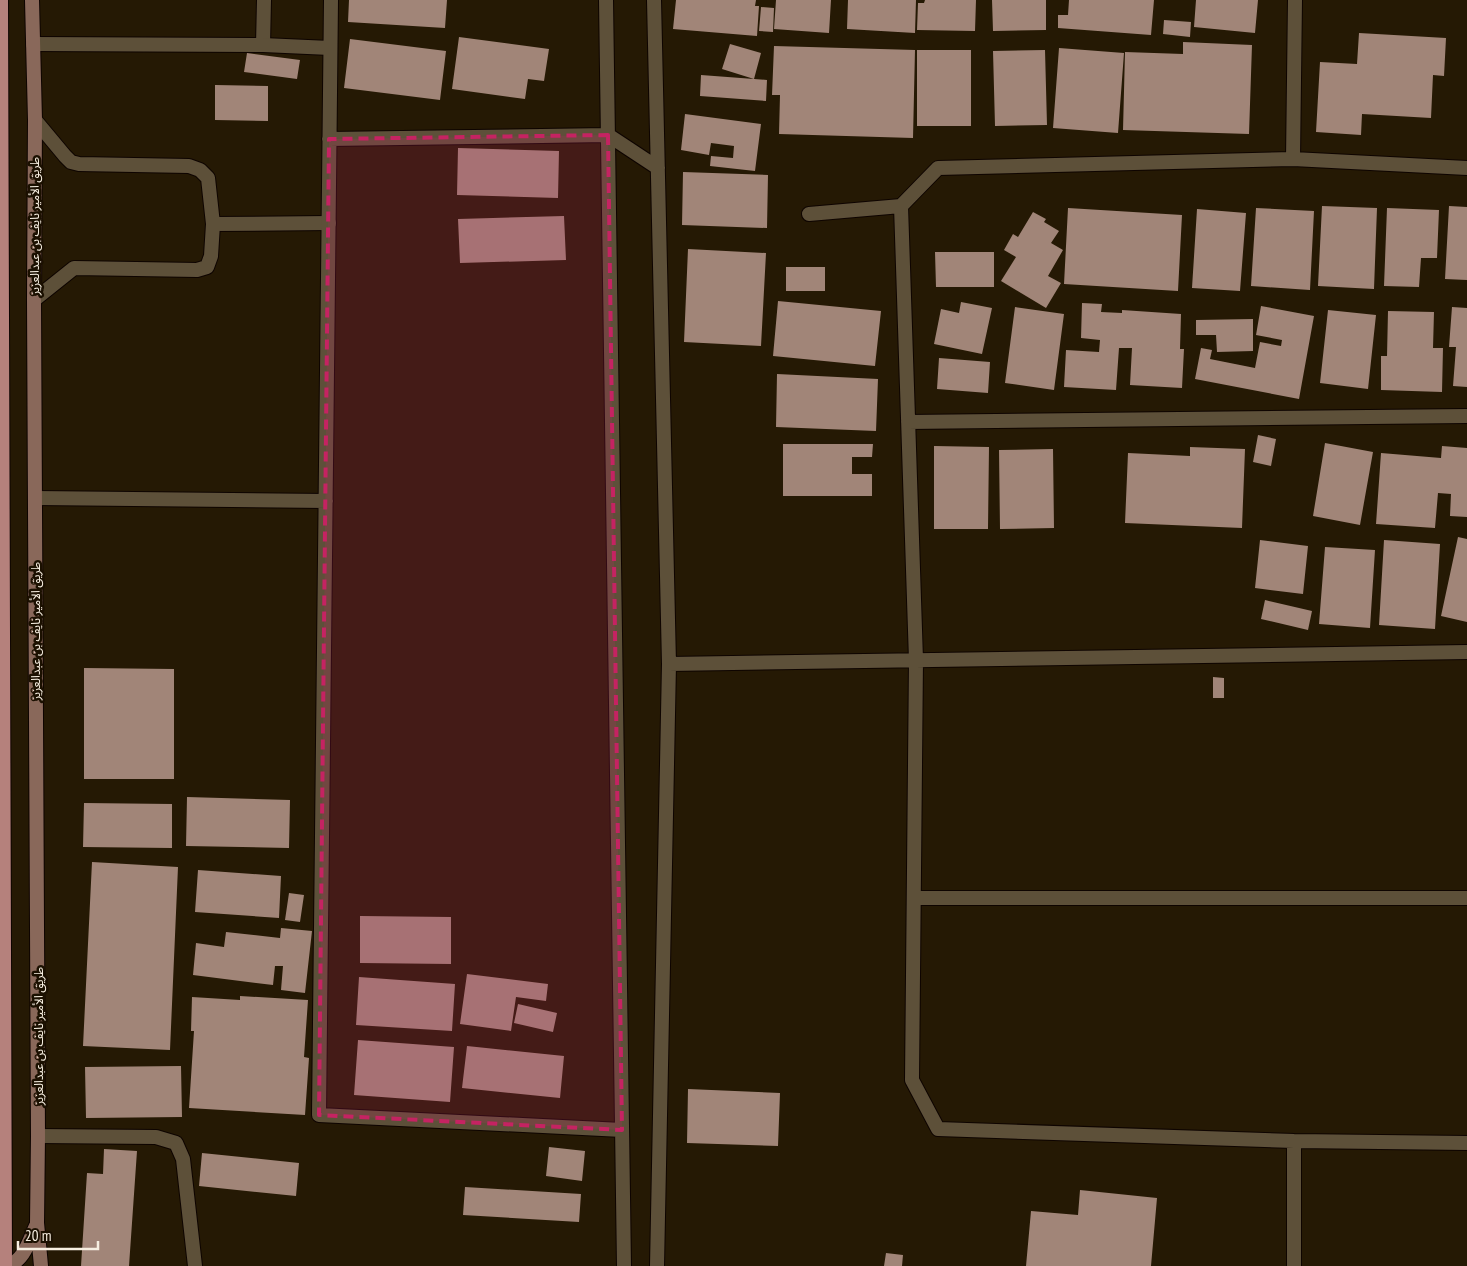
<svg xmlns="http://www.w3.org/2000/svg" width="1467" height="1266" font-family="'PT Sans Narrow','Noto Sans Arabic',sans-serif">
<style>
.building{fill:#a18578}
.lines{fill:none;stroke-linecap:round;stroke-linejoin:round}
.service-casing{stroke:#0e0400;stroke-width:16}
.minor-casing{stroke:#0e0400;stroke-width:16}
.secondary-casing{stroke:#0e0400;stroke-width:16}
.primary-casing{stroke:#0e0400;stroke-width:16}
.service{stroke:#5d5039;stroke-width:14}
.minor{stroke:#5d5039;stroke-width:14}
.secondary{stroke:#89685a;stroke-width:14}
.primary{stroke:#b5817c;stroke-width:14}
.marked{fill:#c52362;fill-opacity:0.2;stroke:#c52362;stroke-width:4;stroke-dasharray:10 6;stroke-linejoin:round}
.labels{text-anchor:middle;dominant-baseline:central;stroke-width:5;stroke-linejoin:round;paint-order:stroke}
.street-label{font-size:12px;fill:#f7efe1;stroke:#1b1000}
</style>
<rect width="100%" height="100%" fill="#251904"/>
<path class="building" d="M349,0H447L445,28L348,22Z
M676,0H756L755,6H759L757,36L673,29Z
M776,0H831L829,33L774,29Z
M848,0H916L915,33L847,29Z
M925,0H976L975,31L917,30L918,3H924Z
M992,0H1046V30L993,31Z
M1069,0H1154L1151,35L1058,28V15H1068Z
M1196,0H1258L1255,33L1194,27Z
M761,7L774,8L773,32L759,31Z
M1164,20L1191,22L1190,37L1163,34Z
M1359,33L1446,38L1444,76L1433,75L1431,118L1362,114L1361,135L1316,132L1320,62L1357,64Z
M459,37L549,49L544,81L528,79L525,99L452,89Z
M350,39L446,51L440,100L344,88Z
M1183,42L1252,45L1249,134L1123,130L1125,52L1183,54Z
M730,44L761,53L754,79L722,69Z
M774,46L915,50L913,138L779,134L780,95H772Z
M1059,48L1124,53L1118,133L1053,128Z
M917,50H971V126H917Z
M1045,50L1047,125L995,126L993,51Z
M247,53L300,60L297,79L244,72Z
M701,75L767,80L766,101L700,96Z
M215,85L268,86V121L215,120Z
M685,114L761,124L755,171L710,166L711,156L733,158L734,146L711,143L709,155L681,150Z
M458,148L559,151L558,198L457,195Z
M683,172L768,175L767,228L682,225Z
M1322,206L1377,208L1374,289L1318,286Z
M1449,206L1467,207V280L1445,279Z
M1068,208L1182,215L1178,291L1064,284Z
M1256,208L1314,211L1310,290L1251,286Z
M1387,208L1439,210L1437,258H1421L1419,287L1384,286Z
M1197,209L1246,213L1240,291L1192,288Z
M1033,212L1046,219L1044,222L1059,231L1051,243L1063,250L1048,276L1061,283L1046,308L1001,281L1016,257L1004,250L1013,234L1018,237Z
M564,216L566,260L460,263L458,219Z
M688,249L766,253L761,346L684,342Z
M935,252H994V287H936Z
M786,267H825V291H786Z
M778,301L881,311L875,366L773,356Z
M961,302L992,308L982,354L934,344L941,309L959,313Z
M1082,303L1102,304L1101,312L1122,313V310L1181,314L1180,349H1184L1182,388L1130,385L1132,348H1119L1116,390L1064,387L1066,350L1099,352L1100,340L1081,338Z
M1261,306L1314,316L1299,399L1195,379L1201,348L1212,350L1210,359L1255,368L1260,342L1281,346L1282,340L1256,335Z
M1015,307L1064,314L1054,390L1005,383Z
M1452,307L1467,308V387L1453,386L1456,347H1449Z
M1328,310L1376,315L1368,389L1320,383Z
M1388,311L1434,312L1433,348H1443L1442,392L1381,390V356H1387Z
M1253,319V351L1217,352L1216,335H1196V320Z
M939,358L990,362L988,393L937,389Z
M777,374L878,379L876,431L776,427Z
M1258,435L1276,439L1271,466L1253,462Z
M1325,443L1373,452L1360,525L1313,516Z
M783,444H873L872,457H852V474H872V496H783Z
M934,446L989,447L988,529H934Z
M1442,446L1467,448V517L1450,516L1451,494L1438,493L1435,528L1376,524L1381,453L1441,458Z
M1190,447L1245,449L1242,528L1125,523L1128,453L1190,456Z
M1053,449L1054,528L1000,529L999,450Z
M1458,537L1467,539V622L1441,616Z
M1260,540L1308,546L1303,594L1255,588Z
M1384,540L1440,544L1435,629L1379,625Z
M1325,547L1375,550L1370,628L1319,624Z
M1265,600L1312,611L1308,630L1261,619Z
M84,668L174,669V779H84Z
M1213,677L1224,678V698H1213Z
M187,797L290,800L289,848L186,846Z
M84,803L172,804V848L83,847Z
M92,862L178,867L170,1050L83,1046Z
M198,870L281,876L279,918L195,912Z
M289,893L304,895L300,922L285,920Z
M360,916L451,917V964L360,963Z
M281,928L312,931L305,993L281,990L283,966H275L273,985L193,975L196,943L224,947L226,932L280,938Z
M467,974L548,984L546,1001L516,997L511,1031L460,1024Z
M359,977L455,984L452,1031L356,1025Z
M240,996L308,1000L304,1057L309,1058L305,1115L189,1108L194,1031H191L192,997L240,1000Z
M518,1004L557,1013L553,1032L514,1023Z
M358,1040L454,1047L450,1102L354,1095Z
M467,1046L564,1056L560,1098L462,1088Z
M181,1066L182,1117L86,1118L85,1067Z
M688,1089L780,1093L778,1146L687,1143Z
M549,1147L585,1151L582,1181L546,1176Z
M104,1149L137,1151L129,1266H81L87,1173L103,1174Z
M202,1153L299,1163L296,1196L199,1186Z
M465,1187L581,1194L579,1222L463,1215Z
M1080,1190L1157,1198L1151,1266H1026L1031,1211L1078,1215Z
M886,1253L903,1255L902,1266H884Z"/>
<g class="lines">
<defs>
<path id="service" d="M263,45L264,0
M213,224L329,223
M34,300L74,268L197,270L207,267L211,256L213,224L208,178L200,170L189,166L79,164L71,162L65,156L35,120
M38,1136L156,1137L176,1143L183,1159L195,1266"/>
<path id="minor" d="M331,0L319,1115L622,1130
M606,0L624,1266
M654,0L669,664L657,1266
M33,44L263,45L330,48
M329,139L608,135L658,168
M1293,159L1295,0
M901,206L916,660L912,1080L938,1129L1294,1141L1467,1143
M809,214L901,206L938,168L1293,159L1467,168
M908,422L1467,416
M35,498L326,501
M669,664L1467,652
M914,898H1467
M1294,1266V1141"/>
<path id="secondary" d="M32,0L35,120L34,300L38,1136L37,1223L41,1266
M7,1266C24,1261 29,1241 36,1226"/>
<path id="primary" d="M1,0L5,1266"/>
</defs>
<use href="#service" class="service-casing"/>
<use href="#minor" class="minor-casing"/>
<use href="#secondary" class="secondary-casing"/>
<use href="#primary" class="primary-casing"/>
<use href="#service" class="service"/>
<use href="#minor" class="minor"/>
<use href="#secondary" class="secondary"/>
<use href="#primary" class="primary"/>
</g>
<path class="marked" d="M608,135L622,1130L319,1115L329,139Z"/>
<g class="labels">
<g class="street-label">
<text transform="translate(34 226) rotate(-90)">طريق الأمير نايف بن عبدالعزيز</text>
<text transform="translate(35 631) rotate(-90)">طريق الأمير نايف بن عبدالعزيز</text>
<text transform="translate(38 1036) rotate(-90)">طريق الأمير نايف بن عبدالعزيز</text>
</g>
</g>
<path d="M18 1241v8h80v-8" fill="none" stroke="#f7efe1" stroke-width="2.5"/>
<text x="25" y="1241" font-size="15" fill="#f7efe1" stroke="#1b1000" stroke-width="4" paint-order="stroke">20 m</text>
</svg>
